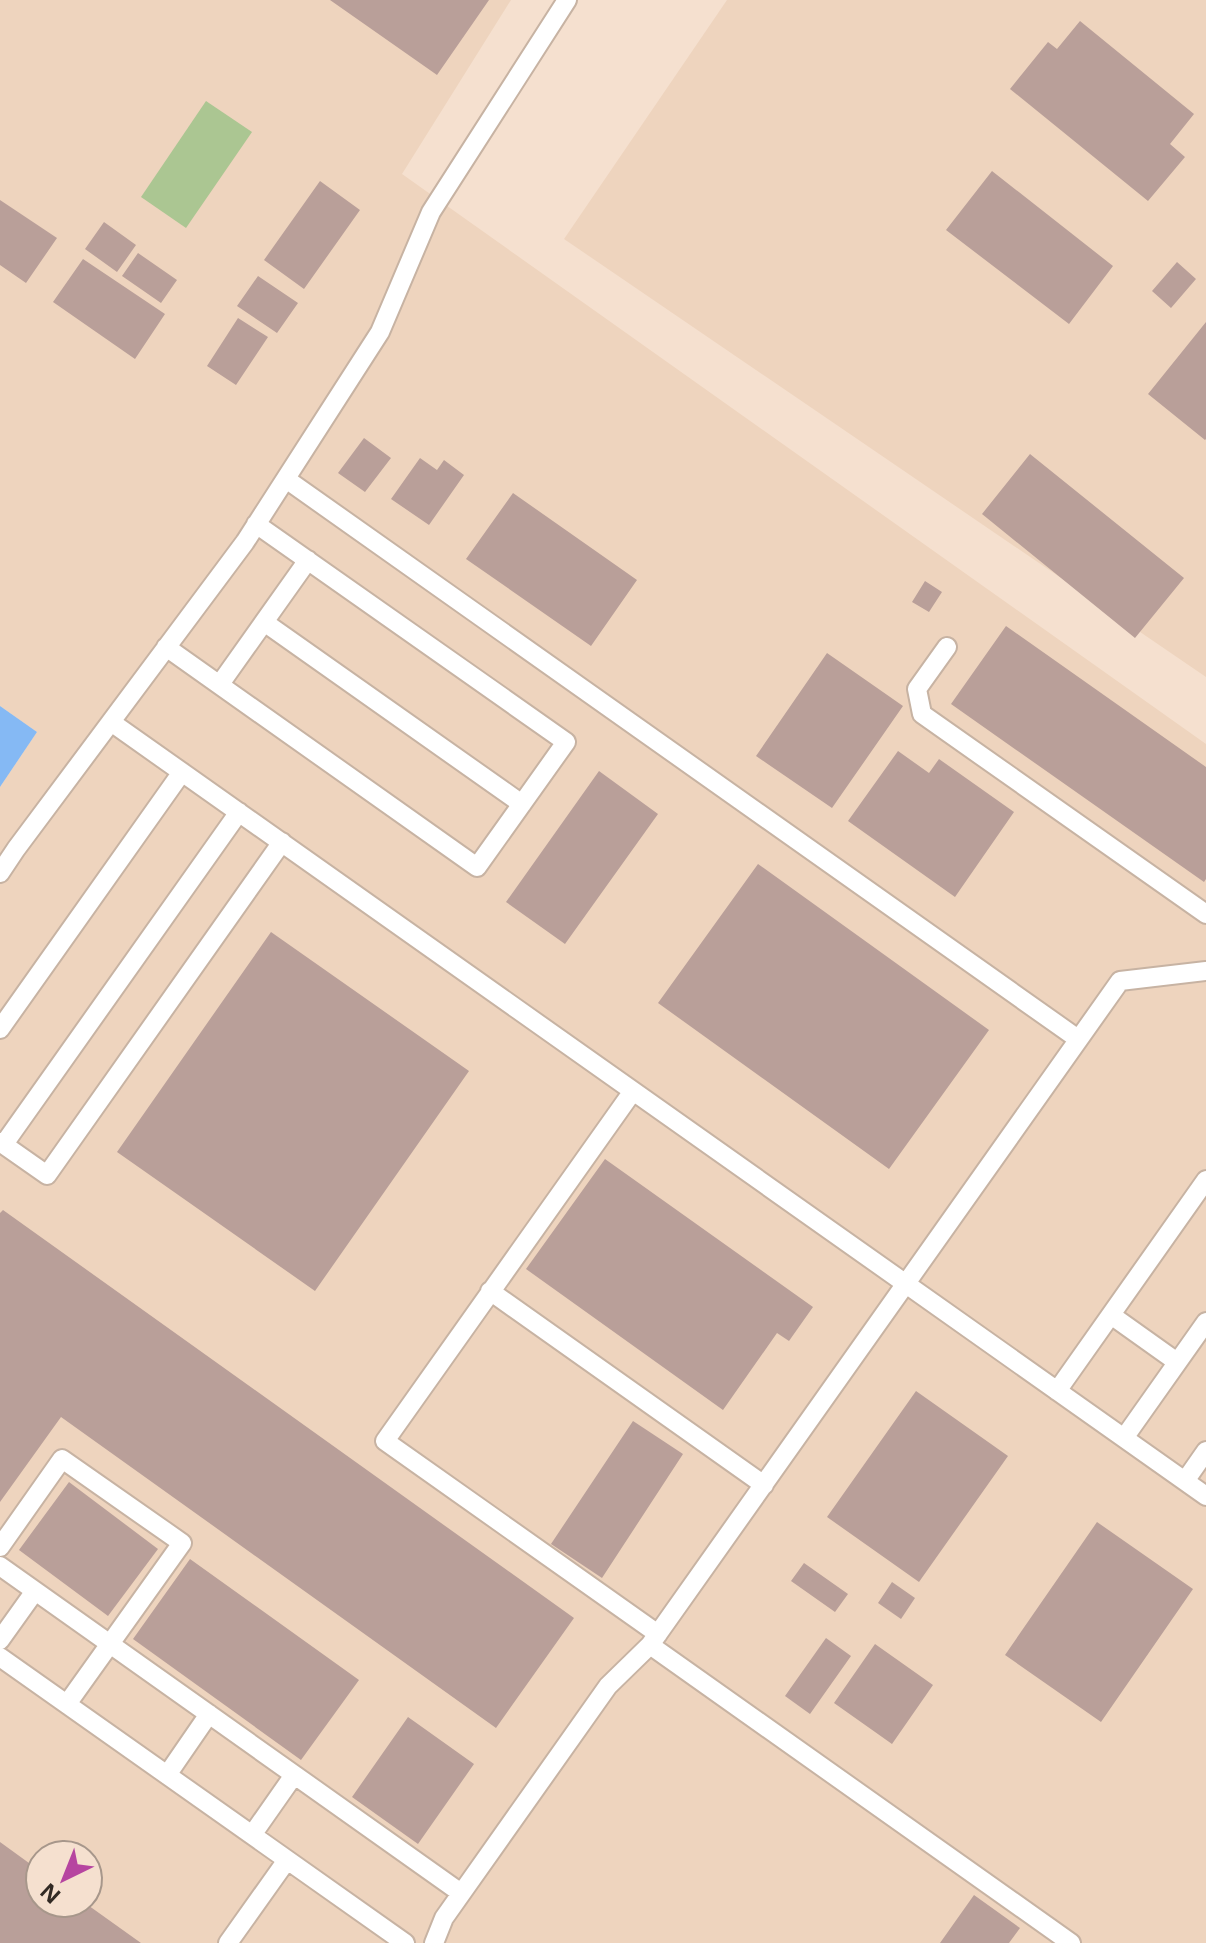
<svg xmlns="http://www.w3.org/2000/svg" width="1206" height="1943" font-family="'Open Sans',sans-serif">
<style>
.built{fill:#eed4be;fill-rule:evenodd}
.green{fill:#abc692}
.water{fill:#85b9f4}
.building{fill:#b99f99}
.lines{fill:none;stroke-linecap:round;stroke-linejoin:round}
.lane-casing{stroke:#c7b3a3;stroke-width:22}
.lane{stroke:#fff;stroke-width:18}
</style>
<rect width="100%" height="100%" fill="#f5e0cf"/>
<path class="built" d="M0,0H511L402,174L1206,744V1943H0V787L37,732L0,706ZM40,1855H88V1903H40Z
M727,0H1206V677L564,239Z"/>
<path class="green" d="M206,101L252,132L186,228L141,197Z"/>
<path class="water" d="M0,706L37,732L0,787Z"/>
<path class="building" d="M330,0H489L437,75Z
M1080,21L1194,114L1170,144L1185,157L1148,201L1010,89L1048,42L1057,49Z
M992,171L1113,266L1069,324L946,230Z
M320,181L360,210L304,289L264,260Z
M0,200L57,238L26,283L0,265Z
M104,222L136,245L117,272L85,249Z
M138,253L177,280L161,303L122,276Z
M83,259L165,314L135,359L53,302Z
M1177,262L1196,279L1171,308L1152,291Z
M258,276L298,303L277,333L237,306Z
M238,318L268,337L236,385L207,366Z
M1206,322V439L1205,440L1148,394Z
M364,438L391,458L365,492L338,473Z
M1030,454L1184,578L1135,638L982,514Z
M420,458L437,470L444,460L464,475L429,525L391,499Z
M513,493L637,580L591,646L466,559Z
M925,581L942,592L929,612L912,602Z
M1006,626L1206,767V879L1204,882L951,704Z
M827,653L903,706L832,808L756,756Z
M898,751L929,773L939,759L1014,812L955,897L848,821Z
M599,771L658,814L565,944L506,902Z
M758,864L989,1030L889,1169L658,1003Z
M271,932L469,1071L315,1291L117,1152Z
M605,1159L813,1307L789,1341L777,1333L723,1410L526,1269Z
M3,1210L574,1618L496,1728L61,1417L0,1502V1213Z
M916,1391L1008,1456L919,1582L827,1517Z
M633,1421L683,1454L602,1578L551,1544Z
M69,1482L158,1549L108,1616L19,1550Z
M1097,1522L1193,1589L1101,1722L1005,1655Z
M190,1559L359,1680L301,1760L133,1639Z
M804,1563L848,1594L835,1612L791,1581Z
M892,1582L915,1598L901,1619L878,1603Z
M826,1638L851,1656L810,1714L785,1696Z
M875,1644L933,1685L892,1744L834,1703Z
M408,1717L474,1764L418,1844L352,1797Z
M0,1842L40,1871V1903H85L141,1943H0Z
M974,1895L1020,1928L1009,1943H940Z"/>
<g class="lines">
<defs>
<path id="lane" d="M286,479L1078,1039
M264,622L522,804
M166,647L477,867L566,742L256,524
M947,647L917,689L922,714L1206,914
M220,684L308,560
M111,722L1206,1496
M0,873L16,849L245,542L380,332L431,212L567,0
M0,1029L182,772
M633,1091L385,1441L658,1634
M0,1142L47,1175L282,842
M4,1144L239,812
M490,1291L764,1485
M1111,1315L1177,1362
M1057,1391L1206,1180
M1124,1438L1206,1322
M1185,1481L1206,1451
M0,1547L62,1459L182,1543L67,1704
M0,1566L461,1893
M0,1640L35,1591
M650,1645L1071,1943
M0,1657L405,1943
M167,1775L209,1714
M252,1835L294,1775
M228,1943L287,1860
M434,1943L444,1918L608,1686L650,1645L1120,981L1206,971"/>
</defs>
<use href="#lane" class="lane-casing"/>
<use href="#lane" class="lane"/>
</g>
<g transform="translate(64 1879) rotate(223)"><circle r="38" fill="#f5e0cf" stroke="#a7978b" stroke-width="2"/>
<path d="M0-6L14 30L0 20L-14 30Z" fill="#b645a0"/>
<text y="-12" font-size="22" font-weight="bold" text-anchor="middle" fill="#322a24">N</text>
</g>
</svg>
